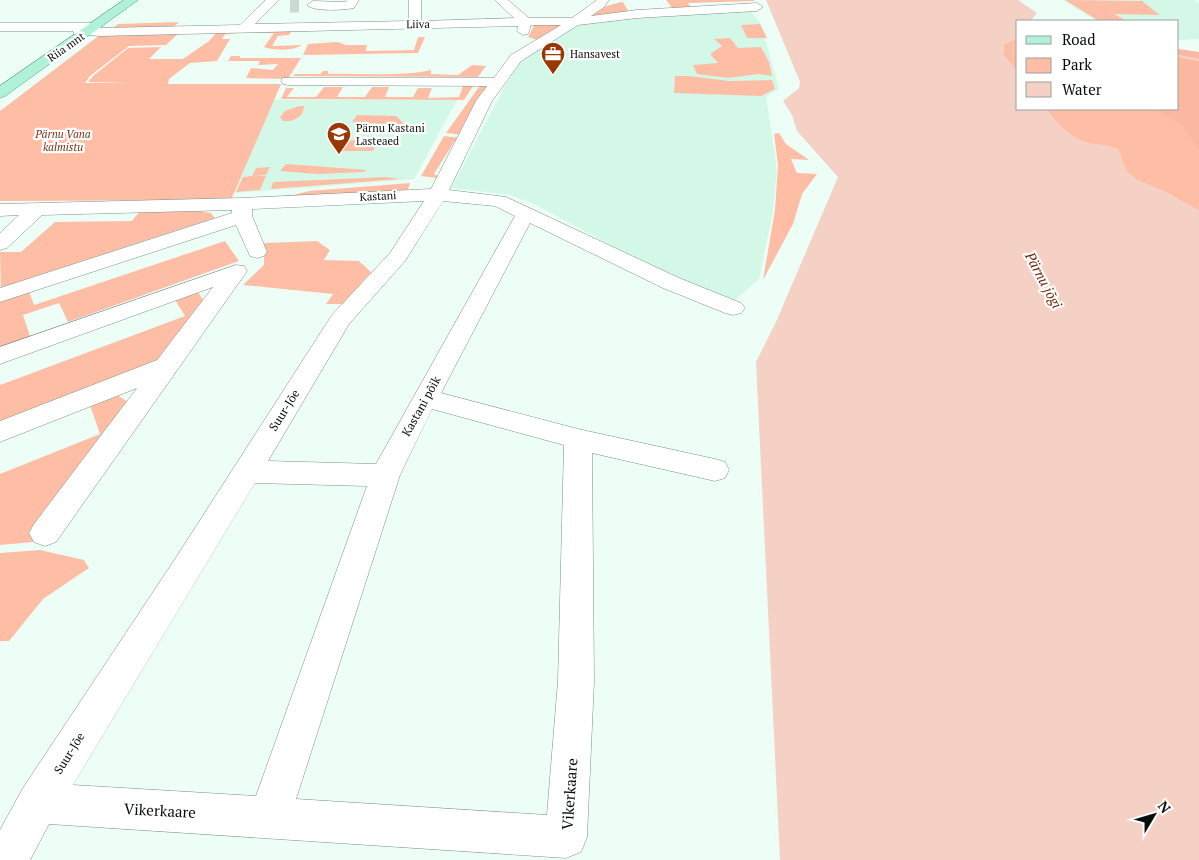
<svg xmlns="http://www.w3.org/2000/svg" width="1199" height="860" font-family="'PT Serif',serif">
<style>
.built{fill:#d4f8e8}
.green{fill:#febea6}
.forest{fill:#fbb79f}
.water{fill:#f4d1c4}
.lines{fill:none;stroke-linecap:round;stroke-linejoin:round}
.stream{stroke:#f4d1c4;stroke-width:2.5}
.minor-tunnel{stroke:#cadad3;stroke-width:13;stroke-dasharray:13 7;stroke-linecap:butt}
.minor-casing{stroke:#789186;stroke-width:1}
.major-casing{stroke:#519d80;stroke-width:1}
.minor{fill:#fff;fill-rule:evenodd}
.major{fill:#aff2d9;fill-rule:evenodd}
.labels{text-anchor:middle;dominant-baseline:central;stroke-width:4.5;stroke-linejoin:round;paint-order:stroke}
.far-street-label{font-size:11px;fill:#060f0b;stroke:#fff}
.far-poi-label{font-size:11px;fill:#060f0b;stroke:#fff;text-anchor:start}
.far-park-label{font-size:11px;font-style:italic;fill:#7b3214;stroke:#fff}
.street-label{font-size:12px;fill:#060f0b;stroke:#fff}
.water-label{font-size:14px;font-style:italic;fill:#661f00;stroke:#fff}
.near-street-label{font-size:15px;fill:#060f0b;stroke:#fff}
</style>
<rect width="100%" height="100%" fill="#edfef6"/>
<path class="built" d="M1063,0H1194L1199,3V39L1178,40V21H1097Z
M749,9L761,24L779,89L766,96L777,169L773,212L759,279L734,301L644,263L536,205L510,195L451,188L517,64L578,24L636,16Z
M274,100H457L414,179L234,193Z"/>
<path class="green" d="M666,0H754V1L688,3L691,8L673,9Z
M1065,0L1142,1L1160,15L1115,14L1126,21H1099Z
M621,2H623L630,14L586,19L603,7Z
M179,22L172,28L112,29L118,24Z
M566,23L540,41L528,37L535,24Z
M760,24L767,38H747L741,25Z
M292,31L289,35L278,36L272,46L302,45C292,51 275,51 264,47L274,33H249Z
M217,32H240L238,33L225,34L222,39H230L217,61L190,63L169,79L168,84H281L231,200L0,201V111L101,34L179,33L166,45L129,46L90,76L85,83H131L88,82L93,76L128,48L161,47L149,59H183L209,41Z
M418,37H425L418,53L303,55L308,44L338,42L346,45H367L366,51L414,50Z
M730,38L738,48L761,47L769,62L772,76L758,74L728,78L697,74L693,65L718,63L710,54L722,46L714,39Z
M1018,38V72L1003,55L1004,44Z
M231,56H240V58H301L288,79L246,78L251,68L273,70L278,64L258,65L260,61H228Z
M472,65L486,66L478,77L293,76L295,74H320L323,71H328V74C362,73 398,77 431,70V74L458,75Z
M675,76H689L729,81L772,80L775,89L761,96L674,93Z
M464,83H475L464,100L281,99L286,88H294L287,97H316L324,87H343L337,97H365L372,87H389L385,97H413L418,88H432L428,98L459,97Z
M481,84L488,86L463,125L467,128L463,135L446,133Z
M299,106H304C304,117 294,122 283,121L280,117L285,111Z
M1046,109H1153L1184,126L1199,152V211L1165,192L1137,180L1127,172L1122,165L1120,153C1104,142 1103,147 1087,143C1068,137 1058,124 1046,109Z
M357,115L396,116L407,126L352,122Z
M779,133L786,144L809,160L791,159L797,173L817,174L802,194L793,224L763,280L775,210L778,165L774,134Z
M444,136L460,138V140L454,142L434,174L438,176L437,178L421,176Z
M351,140L378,142L373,151H340Z
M286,164L367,170L364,172L318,174L280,171Z
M270,167L266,175L256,176H266L260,190L236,192L243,177L252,176L256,168Z
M387,177L400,179L271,189L273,182Z
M410,183L408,190L285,197L309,191Z
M199,211L211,213L215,218L30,278L24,285L1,293L0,252H21L55,222L132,221L139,212Z
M225,241L239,261L68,322L59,303L23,315L32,342L0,352V301L29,291L34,305Z
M317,241L330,250L324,260L359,261L371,272L343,304H326L333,294L243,285L264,265V255L259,246L266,243Z
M196,289L207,306L171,355L0,422V385L185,316L173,297Z
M117,395L133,405L33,542L0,545V474L100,434L90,405Z
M40,550L84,560L89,568L43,599L9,641H0V553Z"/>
<path class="forest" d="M1178,49L1199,52V152L1183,126L1153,109H1178Z"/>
<path class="water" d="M766,0H1018L1037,13L1032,19L1033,21H1018V38L1004,44L1003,55L1018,72V109H1046C1058,124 1070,139 1090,143C1099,145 1108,145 1118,149L1127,172L1137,180L1165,192L1199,211V860H780L756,362L776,322L838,177L797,131L792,115L783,101L799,88L800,82Z"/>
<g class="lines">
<path class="stream" d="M1178,56L1199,60"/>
<path class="minor-tunnel" d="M290,6H299"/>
<defs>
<path id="minor" d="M266,0H279L255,24L409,21V0H421V21L514,18L495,0H508L529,18H572L597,0H609L603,8L591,16L637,10L757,3L763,7L757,11L637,18L578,25L521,61L492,101L449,190L506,197L679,278L741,303L745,308L741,313L733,315L725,313L663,288L530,223L441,393L578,429L715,459L725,462L729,470L725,478L715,481L592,453L594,681L587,837L581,852L566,858L49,824L30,860H0V830L23,788L177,556L332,315L390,253L424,201L252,209V216L267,252L264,256L257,258L250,256L236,225L0,302V288L232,213V210L42,215L7,248L0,250V233L19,215L0,216V204L242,198L431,189L476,101L487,86L288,85L283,84L281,81L283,78H494L511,55L561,25H531L528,34L523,35L517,31L518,26L100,36L74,34L73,31H0V23H95L99,24L101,28L240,25ZM443,201L495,206L515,216L376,464L268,461L349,324L405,261ZM432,409L564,445L558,681L547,815L296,799L400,475ZM255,483L367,486L256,796L73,785Z
M347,0H359L354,8C344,10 314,12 307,5L313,1L345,2Z
M236,265L244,266L247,271L56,542L45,546L34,542L29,533L34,524L137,388L0,442V421L157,360L213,287L0,364V347Z"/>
<path id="major" d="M124,0H138L5,96L0,98V86Z"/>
</defs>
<use href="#minor" class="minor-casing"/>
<use href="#major" class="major-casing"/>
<use href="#minor" class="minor"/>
<use href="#major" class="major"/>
</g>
<defs>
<symbol id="office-pin" viewBox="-11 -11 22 30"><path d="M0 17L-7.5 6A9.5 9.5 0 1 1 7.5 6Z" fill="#9b3703" stroke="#fff"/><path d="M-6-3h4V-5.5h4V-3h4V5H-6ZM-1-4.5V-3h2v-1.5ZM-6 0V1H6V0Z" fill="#fff"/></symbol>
<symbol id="school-pin" viewBox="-11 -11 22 30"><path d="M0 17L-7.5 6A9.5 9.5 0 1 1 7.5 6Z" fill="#9b3703" stroke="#fff"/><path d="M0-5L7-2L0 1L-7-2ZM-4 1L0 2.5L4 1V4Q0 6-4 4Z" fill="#fff"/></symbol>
</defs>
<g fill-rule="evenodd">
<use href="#office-pin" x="539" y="40" width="28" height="38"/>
<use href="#school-pin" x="325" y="120" width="28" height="38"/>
</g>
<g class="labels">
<g class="far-street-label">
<text transform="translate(418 24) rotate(-1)">Liiva</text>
<text transform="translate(66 47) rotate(-35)">Riia mnt</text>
<text transform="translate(378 196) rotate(-3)">Kastani</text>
</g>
<g class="far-poi-label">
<text x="570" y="54">Hansavest</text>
<text x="356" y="128">Pärnu Kastani<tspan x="356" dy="13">Lasteaed</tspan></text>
</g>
<g class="far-park-label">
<text x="63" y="134">Pärnu Vana<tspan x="63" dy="13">kalmistu</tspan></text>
</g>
<g class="street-label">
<text transform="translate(421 406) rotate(-61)">Kastani põik</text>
<text transform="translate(284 410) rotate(-58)">Suur-Jõe</text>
<text transform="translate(69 753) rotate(-58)">Suur-Jõe</text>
</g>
<g class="water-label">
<text transform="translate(1044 280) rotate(62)">Pärnu jõgi</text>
</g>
<g class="near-street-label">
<text transform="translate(569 794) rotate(-86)">Vikerkaare</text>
<text transform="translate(160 810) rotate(3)">Vikerkaare</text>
</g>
</g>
<rect x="1016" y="20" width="162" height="90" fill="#ffffff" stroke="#9b9f9d"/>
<rect x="1026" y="36" width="25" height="8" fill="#aff2d9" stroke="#9b9f9d"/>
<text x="1062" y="45" font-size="15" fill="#060f0b">Road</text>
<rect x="1026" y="58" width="25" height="15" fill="#febea6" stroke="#9b9f9d"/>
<text x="1062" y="70" font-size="15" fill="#060f0b">Park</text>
<rect x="1026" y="82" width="25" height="15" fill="#f4d1c4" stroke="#9b9f9d"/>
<text x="1062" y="95" font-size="15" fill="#060f0b">Water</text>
<g transform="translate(1154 815) rotate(52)" stroke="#ffffff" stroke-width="4" paint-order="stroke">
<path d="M0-4L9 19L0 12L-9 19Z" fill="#060f0b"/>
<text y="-8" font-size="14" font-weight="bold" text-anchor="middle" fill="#060f0b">N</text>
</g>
</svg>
